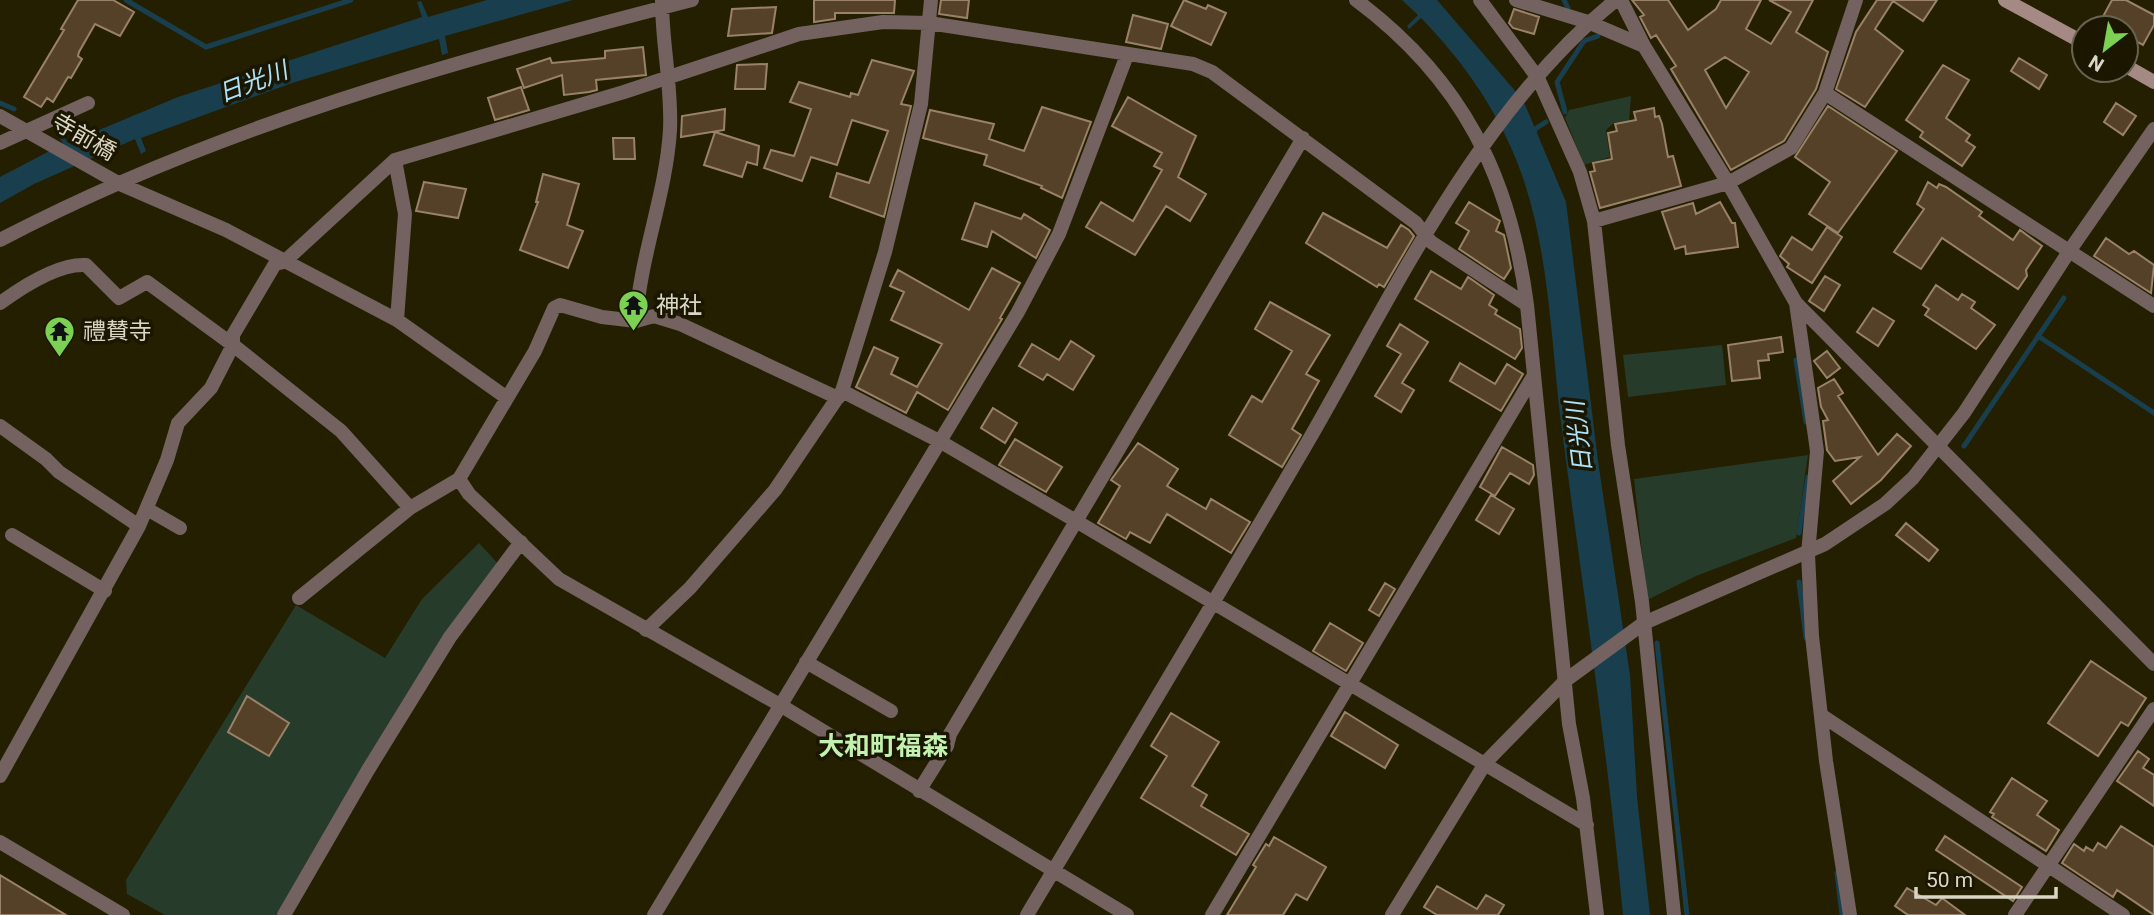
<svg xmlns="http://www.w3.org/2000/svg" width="2154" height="915" font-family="Roboto,'Noto Sans JP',sans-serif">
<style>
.green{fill:#263b29}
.water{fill:#193f4e}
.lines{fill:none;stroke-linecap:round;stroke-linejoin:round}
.stream{stroke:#193f4e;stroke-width:5}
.building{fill:#554128;stroke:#998267;stroke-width:2;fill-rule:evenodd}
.minor{stroke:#736260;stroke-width:14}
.tertiary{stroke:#736260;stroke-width:14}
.secondary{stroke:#a48985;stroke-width:14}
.labels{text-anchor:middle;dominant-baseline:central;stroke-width:7;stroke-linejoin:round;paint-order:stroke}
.street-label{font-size:23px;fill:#d9d6c5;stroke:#1b1600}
.poi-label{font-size:23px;fill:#d9d6c5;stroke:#1b1600;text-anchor:start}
.water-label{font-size:24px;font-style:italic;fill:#ade2fa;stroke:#1b1600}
.quarter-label{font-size:26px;font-weight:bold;fill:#c3f2b0;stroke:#1b1600}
</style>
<rect width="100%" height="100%" fill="#241f01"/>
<path class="green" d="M1631,96L1629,122L1614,123L1606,130L1610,157L1584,165L1565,118L1569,110Z
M1722,345L1726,385L1628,397L1623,355Z
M1808,455L1796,538L1696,576L1647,600L1634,479Z
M479,543L501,567L283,915H165L127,894L126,880L296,605L385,658L422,599Z"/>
<path class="water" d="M487,0H573L445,36L448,53L442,55L439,39L292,83L141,138L146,151L141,154L135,139L34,184L0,203V177L63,144L56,130L59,129L68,143L178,97L422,17L417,2L421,1L428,17Z
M1402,0H1437L1523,100L1566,202L1598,461L1630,675L1637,797L1650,915H1623C1608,755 1584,597 1563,438C1550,344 1551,240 1513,152C1491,101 1460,58 1421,18L1409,29L1407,26L1418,15Z"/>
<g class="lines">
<path class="stream" d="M126,0L206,47L351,0
M1564,0L1568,8
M0,103L14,109
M1565,112L1557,82L1584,41L1598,36
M1534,133L1535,129L1546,122
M2038,336L2154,413
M1796,360L1806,422
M1964,446L2064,298
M1799,533L1808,477
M1799,582L1806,638
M1657,643L1687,915
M1837,873L1842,915"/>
</g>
<path class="building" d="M78,0H113L134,12L120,36L95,24L79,52L78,56L82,59L71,78L68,77L53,102L47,98L41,107L24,97L64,30L61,29Z
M814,0H895L894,13H835V19L814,22Z
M941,0H969L967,18L939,14Z
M1184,0L1206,9L1208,5L1226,13L1211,45L1171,26Z
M1632,0H1668L1688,30L1716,9L1721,0H1761L1746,29L1771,44L1791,12L1769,0H1813L1796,32L1828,52L1816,89L1784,141L1731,170L1671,69L1676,66L1656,35L1651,38L1640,17L1644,15ZM1725,57L1749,72L1726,108L1705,70Z
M1877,0H1937L1923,21L1893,1L1875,29L1903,51L1865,107L1836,89L1856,32Z
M2112,0H2126L2154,15V25L2143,45L2126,36V28H2111L2100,22Z
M776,7L772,33L728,36L732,9Z
M1514,9L1539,17L1534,34L1513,28L1509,23Z
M1133,15L1168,24L1161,49L1126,42Z
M643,47L646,75L596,80L597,90L589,92L564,95L562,75L524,88L517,69L550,58L552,63L605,58V51Z
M2019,58L2047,75L2039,89L2011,71Z
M872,60L914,71L901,104L911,106L884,217L830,197L837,173L869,183L888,131L852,120L837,165L811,157L802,181L764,168L771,150L794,156L811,109L790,102L799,82L850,97L851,93L858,95Z
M767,64L765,89H735L737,65Z
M1943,65L1969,80L1946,118L1970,135L1966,141L1975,147L1962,166L1920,137L1923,132L1906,120Z
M521,87L529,110L495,120L488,98Z
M1128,97L1196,136L1178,177L1206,194L1190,221L1166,206L1135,255L1086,227L1101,202L1133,221L1162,170L1154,166L1162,153L1112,126Z
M2116,103L2136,116L2123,135L2104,122Z
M1828,106L1897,151L1838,233L1809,214L1830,182L1795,157Z
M1042,107L1091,122L1062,198L1041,188L1042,186L984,165L987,155L923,138L930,110L994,124L989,139L1024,151Z
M1654,108L1655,117L1659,116L1662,124L1668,157L1673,156L1681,186L1600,208L1590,172L1595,171L1593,163L1612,159L1608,133L1617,131L1615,124L1636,120L1634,112Z
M725,109L724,130L681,137L682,116Z
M715,132L759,146L757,165L747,162L742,177L704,165Z
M613,138H634L635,159H614Z
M543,174L579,184L567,225L583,231L568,268L520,250L538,202H536Z
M424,182L466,189L458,218L416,211Z
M1928,182L1937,188L1939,184L1946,187L1982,212L1979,216L2013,240L2020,230L2042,246L2026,270L2027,276L2018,289L1942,238L1921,269L1894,252L1924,209L1917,204Z
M1469,202L1500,221L1496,231L1504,235L1511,268L1504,279L1459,249L1469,231L1456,223Z
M1720,202L1732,223H1735L1738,247L1686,254L1685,246L1675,249L1662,212L1693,203L1696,214Z
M975,203L1021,219L1024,214L1050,230L1036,258L992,231L987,247L962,239Z
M1323,213L1387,248L1401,225L1409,230L1414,236L1384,287L1379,284L1377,287L1306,243Z
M1827,227L1842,237L1812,283L1787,267L1789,264L1780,256L1792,237L1812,250Z
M2106,238L2129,254L2134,251L2154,265L2151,293L2094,256Z
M992,268L1020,283L1000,318L1002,319L948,410L917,392L906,413L856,387L874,347L898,358L891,374L917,387L942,344L891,320L904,292L890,286L898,270L969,310Z
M1431,271L1461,289L1468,277L1494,295L1489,305L1497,310L1495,314L1520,329L1522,348L1515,359L1415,299Z
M1825,276L1840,285L1824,311L1809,301Z
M1936,285L1958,300L1962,294L1975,302L1971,308L1995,325L1976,349L1925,315L1929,309L1923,305Z
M1270,302L1330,335L1306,374L1319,381L1292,429L1301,435L1282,467L1229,435L1252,396L1262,402L1292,351L1255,329Z
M1873,308L1894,321L1878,346L1857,332Z
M1400,324L1428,342L1402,383L1414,390L1401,412L1375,396L1401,354L1387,346Z
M1781,337L1783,352L1768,354L1769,360L1758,361L1760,378L1732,381L1728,345Z
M1071,341L1094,356L1073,390L1047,374L1043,380L1019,366L1032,344L1059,360Z
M1827,351L1840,368L1827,378L1814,361Z
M1460,363L1495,384L1507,364L1523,374L1501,411L1450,381Z
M1834,379L1843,393L1838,396L1878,455L1897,434L1911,446L1881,480L1851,504L1833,481L1860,457L1835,461L1827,450L1823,421L1828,420L1821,407L1818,388Z
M993,408L1017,423L1005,443L981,428Z
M1015,439L1062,467L1046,492L999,465Z
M1138,443L1178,469L1167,486L1206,509L1211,499L1250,522L1231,553L1167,514L1150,543L1130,532L1126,539L1098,523L1120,486L1111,480Z
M1502,447L1533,465L1534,475L1529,484L1510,473L1495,496L1480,487Z
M1491,495L1514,509L1499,534L1476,520Z
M1906,523L1938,550L1929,561L1896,535Z
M1385,583L1395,589L1379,616L1369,610Z
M1330,623L1363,643L1346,671L1313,651Z
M2091,661L2146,698L2128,726L2121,722L2098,756L2048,723Z
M247,696L289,723L269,756L228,732Z
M1345,712L1398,745L1385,768L1331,736Z
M1171,713L1219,742L1192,786L1207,795L1201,806L1249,834L1236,855L1141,798L1167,756L1151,746Z
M2138,751L2149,759L2143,768L2154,775V806L2117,781Z
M2012,778L2047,801L2037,815L2059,830L2046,851L1992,817L1994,814L1990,812Z
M2121,826L2154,847V915L2117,890L2113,897L2062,863L2074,844L2084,851L2086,847L2093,851L2098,843L2106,848Z
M1945,836L2022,887L2013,901L1936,850Z
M1274,837L1326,867L1307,900L1296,894L1283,915H1227L1256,867L1253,865L1266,844L1269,846Z
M0,875L66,915H0Z
M1437,886L1477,909L1486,895L1504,905L1498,915H1437L1424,907Z
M1907,888L1936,905L1942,898L1965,915H1908L1895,906Z"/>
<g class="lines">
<path class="minor" d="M1356,0C1462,79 1510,175 1527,305L1569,724L1583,798L1597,915
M1480,0L1538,78L1580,172L1594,221L1618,445L1642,602L1674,915
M1516,0L1588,22L1644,46L1728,183L1796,303L2154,664
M1621,0L1644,46
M1825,93L2154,306
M0,116L120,184L226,230L397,320L507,398
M0,143L88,103
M395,160L405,214L397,320
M1594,221L1728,183L1791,148L1825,93L1856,0
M0,240C217,126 455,61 692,0
M0,303C22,287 58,263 86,265L119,298L147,282L233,345L341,431L410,508
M1796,303L1817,451L1808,554L1812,636L1826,761L1850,915
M636,321C640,256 666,195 670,130C672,86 662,44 662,1
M842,391L941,442L1076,521L1587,825
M838,398L680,324L654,316L636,321L602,317L560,305L554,308L535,351L459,479L469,494L559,579L780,705L1127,915
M0,426L46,459L59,472L139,526
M147,509L180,528
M12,535L105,591
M299,598L410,508L459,479
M646,630L690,588L775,490L842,391L885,252L921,104L931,0
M806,662L891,711
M1821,715L2123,915
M0,776L139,526L167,460L178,423L211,388L233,345V335L275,264L284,262L395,160L624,92L799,34L883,22L929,23L1193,64L1212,72L1416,223L1431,242L1527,305
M919,791L947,746L950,734L1303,138
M284,915L368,770L450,637L521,542
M654,915L1018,312L1059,234L1127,55
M1027,915C1122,756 1217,598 1310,438C1395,290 1481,108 1616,0
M1212,915L1534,375
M2015,915L2154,709"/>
<path class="tertiary" d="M0,842L123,915
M1392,915L1486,762L1566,680L1644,623L1825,544L1885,504L1913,478L1964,413L2070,250L2154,129"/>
<path class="secondary" d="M2005,0L2084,43
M2126,66L2154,82"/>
</g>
<defs>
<symbol id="temple-pin" viewBox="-11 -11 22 30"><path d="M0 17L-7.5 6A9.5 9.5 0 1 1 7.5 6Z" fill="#7cd155" stroke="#1b1600"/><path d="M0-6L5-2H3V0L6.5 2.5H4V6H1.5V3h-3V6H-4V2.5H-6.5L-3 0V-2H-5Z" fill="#111"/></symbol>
</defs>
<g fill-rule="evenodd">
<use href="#temple-pin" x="616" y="288" width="35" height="47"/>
<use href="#temple-pin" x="42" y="314" width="35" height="47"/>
</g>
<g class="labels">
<g class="street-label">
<text transform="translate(84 137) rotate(30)">寺前橋</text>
</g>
<g class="poi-label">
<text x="656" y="305">神社</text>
<text x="83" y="331">禮賛寺</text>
</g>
<g class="water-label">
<text transform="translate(253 82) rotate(-21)">日光川</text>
<text transform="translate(1579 437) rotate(-97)">日光川</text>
</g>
<g class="quarter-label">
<text x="883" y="746">大和町福森</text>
</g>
</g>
<g transform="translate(2105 49) rotate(211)"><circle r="33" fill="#1b1600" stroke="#67634f" stroke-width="2"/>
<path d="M0-5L12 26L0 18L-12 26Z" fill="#7cd155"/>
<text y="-10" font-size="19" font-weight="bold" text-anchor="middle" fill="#d9d6c5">N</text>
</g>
<path d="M1916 887v10h140v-10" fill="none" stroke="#d9d6c5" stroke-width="3.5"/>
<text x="1926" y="887" font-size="21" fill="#d9d6c5" stroke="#1b1600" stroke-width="5" paint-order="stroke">50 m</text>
</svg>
